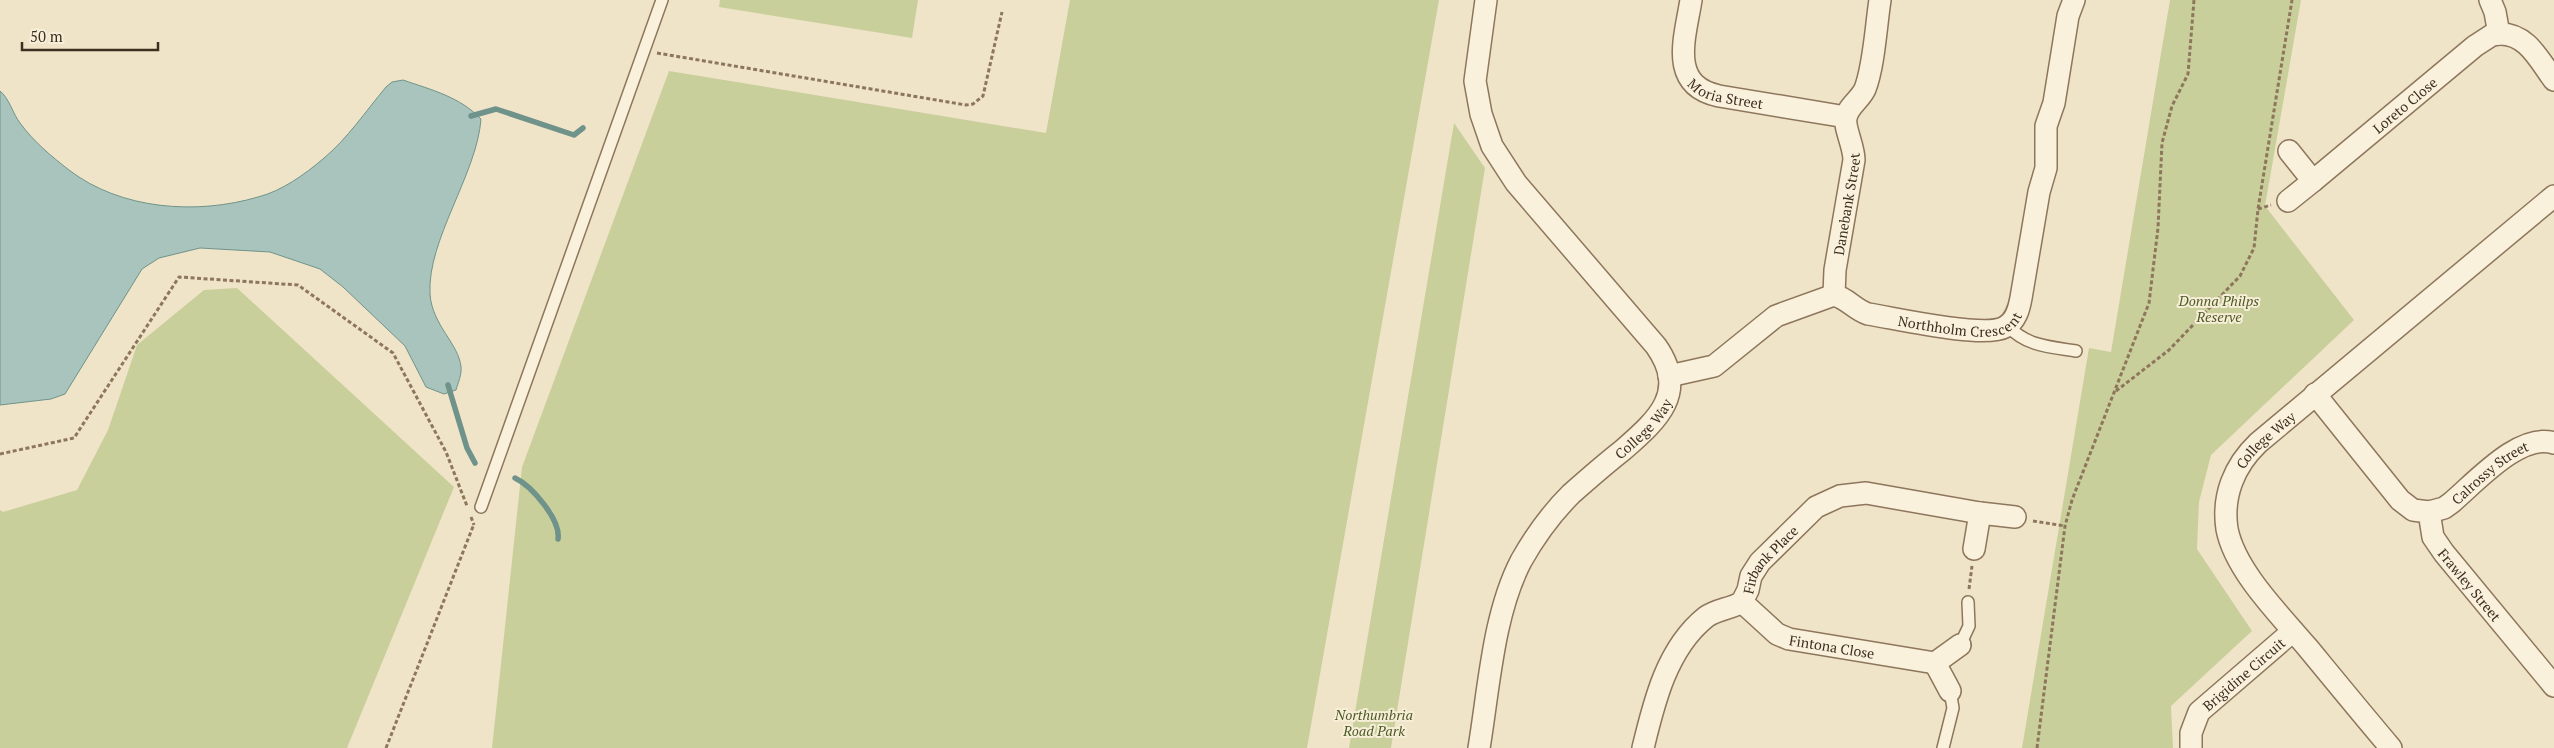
<svg xmlns="http://www.w3.org/2000/svg" width="2554" height="748" font-family="'PT Serif',serif">
<style>
.green{fill:#c9cf9b}
.water{fill:#a9c4bc;stroke:#6f938a}
.lines{fill:none;stroke-linecap:round;stroke-linejoin:round}
.stream{stroke:#6f938a;stroke-width:5.5}
.service-casing{stroke:#8d765c;stroke-width:14}
.minor-casing{stroke:#8d765c;stroke-width:24}
.path{stroke:#8d765c;stroke-width:3;stroke-dasharray:4 2.5;stroke-linecap:butt}
.service{stroke:#faf1dc;stroke-width:11}
.minor{stroke:#faf1dc;stroke-width:21}
.labels{text-anchor:middle;dominant-baseline:central;stroke-width:4;stroke-linejoin:round;paint-order:stroke}
.street-label{font-size:14px;fill:#3d2e20;stroke:#f7eed8}
.park-label{font-size:14px;font-style:italic;fill:#4d5a26;stroke:#f7eed8}
</style>
<rect width="100%" height="100%" fill="#f0e4c8"/>
<path class="green" d="M720,0H918L912,38L719,7Z
M1070,0H1439L1307,748H492L522,467L669,71L1046,133Z
M2170,0H2301L2265,206L2354,320L2211,455L2199,502L2197,549L2252,631L2171,706L2173,748H2022L2089,348L2111,352Z
M1454,123L1485,168L1391,748H1349Z
M237,288L454,487L347,748H0V510L3,512L77,490L108,430L137,345L204,290Z"/>
<path class="water" d="M403,80C432,90 460,97 481,119C477,174 427,240 430,294C432,325 459,344 461,367C462,374 458,383 456,390L444,394L426,387L405,346L343,287L320,269L270,252L200,248L159,258L142,269L65,394L51,399L0,405V91C9,98 13,114 20,123C34,142 51,156 69,170C121,210 197,215 258,197C282,191 305,174 323,159C348,138 365,112 386,87L392,82Z"/>
<g class="lines">
<path class="stream" d="M471,116L496,109L574,135L583,128
M448,385L467,448L475,463
M515,478C532,486 561,520 558,539"/>
<defs>
<path id="service" d="M2008,326C2026,346 2050,347 2076,351
M481,507L662,0
M1960,645L1969,626L1968,602
M1943,748L1953,708L1950,691"/>
<g id="minor">
<path id="s1" d="M1691,0C1685,38 1668,85 1719,96L1846,117"/>
<path d="M2490,0L2495,12L2499,34C2527,33 2539,60 2554,80"/>
<path id="s2" d="M2313,181L2475,46L2492,35L2499,34"/>
<path d="M2288,201L2313,181L2289,151"/>
<path id="s3" d="M1834,295L1835,270L1854,160C1854,146 1844,128 1846,118C1848,106 1860,100 1865,89C1874,66 1876,26 1880,0"/>
<path id="s4" d="M1669,376L1714,366L1776,316L1834,295C1847,298 1855,310 1868,314C1895,318 1984,339 2005,327C2016,321 2019,309 2021,298L2039,192L2046,168V126L2054,103L2068,16L2074,0"/>
<path id="s5" d="M2315,394L2400,500L2413,510L2429,512L2433,537L2444,553L2554,686"/>
<path id="s6" d="M2429,512L2444,508L2451,503C2476,482 2520,432 2554,443"/>
<path d="M1974,549L1980,513L2015,517"/>
<path id="s7" d="M1742,602L1777,634L1789,639L1935,663"/>
<path d="M1950,691L1935,663L1960,645"/>
<path id="s8" d="M1479,748C1489,688 1493,615 1521,561C1535,536 1551,514 1571,494C1588,479 1605,464 1623,450C1657,420 1689,393 1656,346L1516,183L1492,146L1481,114L1475,81L1486,0"/>
<path id="s9" d="M1643,748C1654,702 1667,648 1706,617C1717,609 1731,609 1742,602L1748,590L1751,576L1760,562L1816,507L1840,496L1866,493L1980,513"/>
<path id="s10" d="M2191,748V733L2199,712L2293,631"/>
<path id="s11" d="M2391,748C2363,715 2336,682 2308,648C2281,616 2235,571 2227,529C2222,496 2234,466 2258,443L2554,196"/>
</g>
</defs>
<use href="#service" class="service-casing"/>
<use href="#minor" class="minor-casing"/>
<path class="path" d="M657,53L966,105L973,104L983,96L1002,12
M2258,209L2271,205
M2116,391L2169,350L2240,276L2254,248L2258,209L2292,0
M0,454L74,438L179,277L298,285L393,353L446,452L467,506
M471,517L474,525
M2033,521L2065,526
M1969,589L1972,566
M386,748L474,524
M2037,748L2065,526L2072,500L2149,303L2158,228L2162,143L2172,106L2188,74L2194,0"/>
<use href="#service" class="service"/>
<use href="#minor" class="minor"/>
</g>
<g class="labels">
<g class="street-label">
<text stroke="none"><textPath href="#s1" startOffset="121">Moria Street</textPath></text>
<text stroke="none"><textPath href="#s2" startOffset="119">Loreto Close</textPath></text>
<text stroke="none"><textPath href="#s3" startOffset="92">Danebank Street</textPath></text>
<text stroke="none"><textPath href="#s4" startOffset="321">Northholm Crescent</textPath></text>
<text stroke="none"><textPath href="#s8" startOffset="374">College Way</textPath></text>
<text stroke="none"><textPath href="#s11" startOffset="378">College Way</textPath></text>
<text stroke="none"><textPath href="#s6" startOffset="74">Calrossy Street</textPath></text>
<text stroke="none"><textPath href="#s9" startOffset="239">Firbank Place</textPath></text>
<text stroke="none"><textPath href="#s5" startOffset="254">Frawley Street</textPath></text>
<text stroke="none"><textPath href="#s7" startOffset="104">Fintona Close</textPath></text>
<text stroke="none"><textPath href="#s10" startOffset="96">Brigidine Circuit</textPath></text>
</g>
<g class="park-label">
<text x="2219" y="300">Donna Philps<tspan x="2219" dy="16">Reserve</tspan></text>
<text x="1374" y="714">Northumbria<tspan x="1374" dy="16">Road Park</tspan></text>
</g>
</g>
<path d="M22 42v8h136v-8" fill="none" stroke="#3d2e20" stroke-width="2.5"/>
<text x="30" y="42" font-size="15" fill="#3d2e20" stroke="#f7eed8" stroke-width="4" paint-order="stroke">50 m</text>
</svg>
